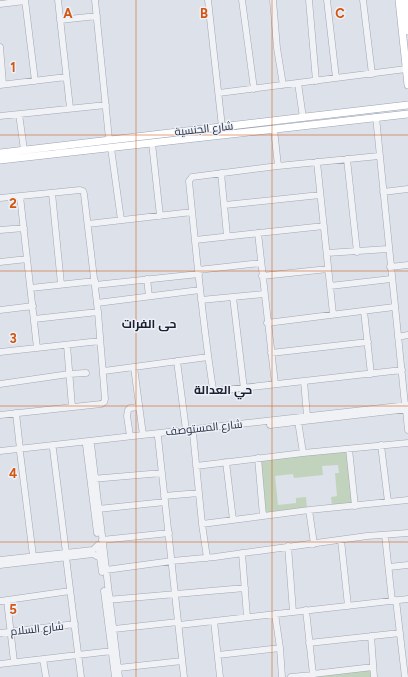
<svg xmlns="http://www.w3.org/2000/svg" width="408" height="677" font-family="Figtree,Cairo,sans-serif">
<style>
.green{fill:#c2d3bd}
.lines{fill:none;stroke-linecap:round;stroke-linejoin:round}
.minor-casing{stroke:#a2a7b3;stroke-width:7}
.major-casing{stroke:#9ba4b5;stroke-width:8}
.minor{stroke:#f0f2f6;stroke-width:6}
.major{stroke:#fff;stroke-width:7}
.grid{fill:none;stroke:#d45511;stroke-width:1;stroke-opacity:0.55}
.labels{text-anchor:middle;dominant-baseline:central;stroke-width:3;stroke-linejoin:round;paint-order:stroke}
.street-label{font-size:11px;fill:#252d41;stroke:#edf0f6}
.neighbourhood-label{font-size:12px;font-weight:bold;fill:#181f31;stroke:#edf0f6}
.grid-label{font-size:13px;text-anchor:middle;font-weight:bold;fill:#d45511;stroke:#edf0f6;stroke-width:3;stroke-linejoin:round;paint-order:stroke}
</style>
<rect width="100%" height="100%" fill="#dde1e9"/>
<path class="green" d="M347,451L353,504L332,506L331,497L337,496L335,473H339L338,465L322,466L323,475L294,478L293,474L275,476L278,505L296,503V498L306,497L307,509L266,513L261,460Z
M372,669L373,677H294Z"/>
<g class="lines">
<defs>
<path id="minor" d="M25,0L35,81
M58,0L70,108
M95,0L109,139
M208,0L222,127
M242,0L254,89
M273,0L277,48L283,85
M309,0L316,81
M327,0L336,78
M363,0L372,74
M0,4L25,1
M60,20L97,16
M0,47L3,84
M298,83L303,118
M0,85L66,77
M219,93L406,69
M19,114L24,150
M0,116L106,105
M376,117L405,405
M274,129L278,166
M152,143L160,216
M111,148L121,220
M379,156L278,166L192,177L189,181C196,250 202,320 213,389L215,391L402,370
M347,159L357,252
M317,162L333,314
M221,173L227,236
M383,192L408,189
M52,193L61,284
M20,196L37,348
M0,198L80,190L83,191L84,194L98,312L105,399L104,402L101,404L0,415
M225,205L320,195
M88,224L192,212
M0,230L24,228
M258,233L275,384
M195,240L324,226
M327,253L388,249
M0,262L27,259
M390,267L408,265
M198,270L261,263
M262,276L328,269
M147,279L149,296
M95,285L199,274
M330,286L391,279
M31,288L95,281
M233,297L244,389
M201,300L264,294
M97,303L200,290
M0,310L33,306
M364,311L371,374
M34,319L98,312
M267,323L394,307
M398,337L408,335
M67,345L72,407
M0,352L100,341
M271,353L368,342
M177,361L186,430
M134,367L143,435
M104,371L208,357
M304,381L307,416
M0,384L69,374L86,373
M406,410L408,430
M16,413L20,449
M298,421L303,453
M270,425L408,409
M193,433L202,524L207,558
M130,436L127,416L128,410L130,408L139,407
M158,437L184,677
M91,444L119,677
M86,445L97,533
M381,445L388,502
M53,449L66,553
M349,449L355,506
M0,451L408,405
M20,452L33,556
M258,458L263,516
M226,462L233,520
M196,466L303,453L408,443
M92,479L162,473
M164,496L199,493
M98,509L165,502
M309,510L314,544
M202,524L309,510L408,500
M385,535L392,601
M102,540L169,533
M341,540L348,606
M288,546L293,612
M99,550L102,572
M242,553L247,617
M66,557L81,677
M0,560L93,550L98,545
M0,565L93,554L100,558
M389,567L408,565
M106,570L172,561L215,557L367,536L408,533
M104,591L115,677
M7,600L14,662
M107,600L245,588
M396,600L405,677
M0,601L70,591
M275,614L280,648L282,677
M214,621L220,677
M179,625L408,599
M114,629L178,622
M0,633L75,624
M371,636L374,677
M309,643L400,633
M218,655L280,648
M43,659L46,677
M0,664L112,651
M118,668L182,661
M313,674L373,667
M291,677L313,675L306,610"/>
<path id="major" d="M399,0L408,85
M405,0L408,31
M0,153L408,105
M0,160L408,114"/>
</defs>
<use href="#minor" class="minor-casing"/>
<use href="#major" class="major-casing"/>
<use href="#minor" class="minor"/>
<use href="#major" class="major"/>
</g>
<path class="grid" d="M136,0V677M272,0V677M0,135H408M0,271H408M0,406H408M0,542H408"/>
<g class="labels">
<g class="street-label">
<text transform="translate(204 129) rotate(-6)">شارع الجنسية</text>
<text transform="translate(204 428) rotate(-6)">شارع المستوصف</text>
<text transform="translate(37 629) rotate(-6)">شارع السلام</text>
</g>
<g class="neighbourhood-label">
<text x="149" y="324">حی الفرات</text>
<text x="223" y="390">حي العدالة</text>
</g>
</g>
<g class="grid-label">
<text x="68" y="18">A</text>
<text x="204" y="18">B</text>
<text x="340" y="18">C</text>
<text x="13" y="72">1</text>
<text x="13" y="208">2</text>
<text x="13" y="343">3</text>
<text x="13" y="478">4</text>
<text x="13" y="614">5</text>
</g>
</svg>
